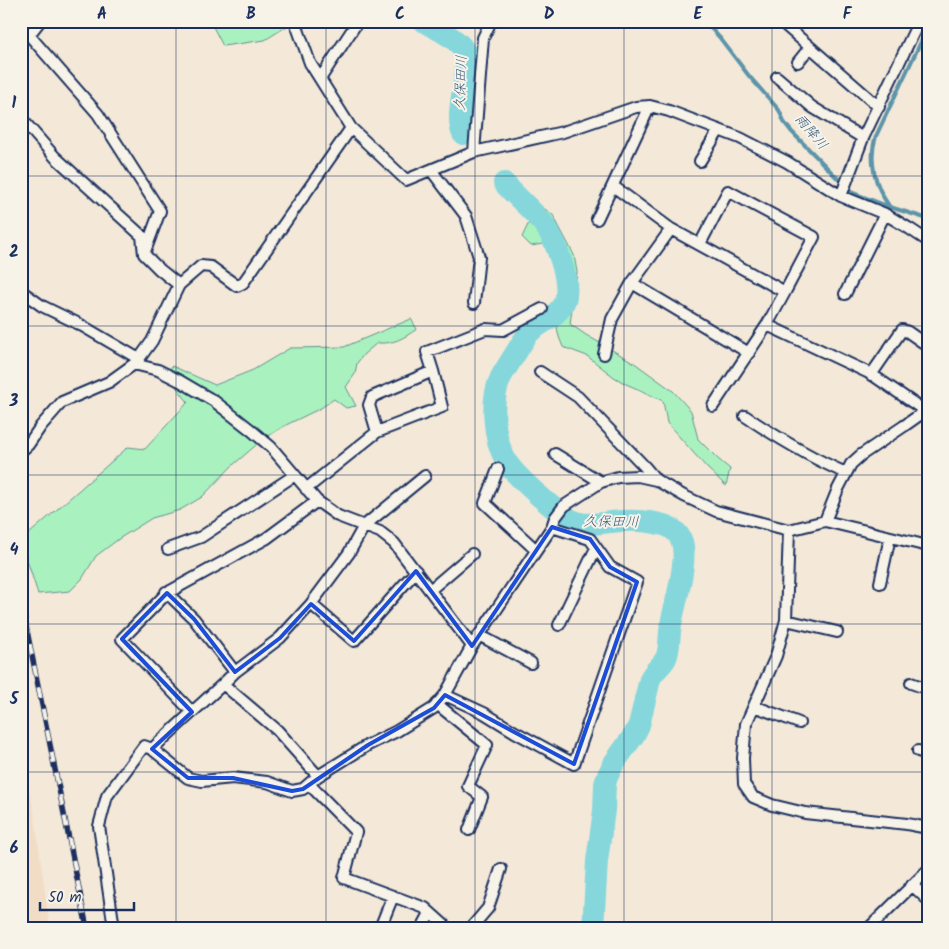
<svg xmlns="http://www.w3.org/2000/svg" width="949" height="949" font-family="Kalam,'Klee One',sans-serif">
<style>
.built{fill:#f1ddc5}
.green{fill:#a9f2bf;stroke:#62908e}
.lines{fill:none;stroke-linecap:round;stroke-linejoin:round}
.stream{stroke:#5b94aa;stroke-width:4}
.river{stroke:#86d7dc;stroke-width:22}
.street-casing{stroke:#1b2f5e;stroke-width:14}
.street{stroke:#f7f3e8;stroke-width:10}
.rail-casing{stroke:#1b2f5e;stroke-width:5.5}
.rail{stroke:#f7f3e8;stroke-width:4;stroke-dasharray:11;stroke-linecap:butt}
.marked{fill:none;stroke:#1d4ed8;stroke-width:4;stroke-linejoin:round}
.grid{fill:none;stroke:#1b2f5e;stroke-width:1;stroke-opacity:0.55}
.labels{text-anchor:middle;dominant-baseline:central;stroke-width:4;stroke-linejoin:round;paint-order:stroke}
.water-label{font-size:14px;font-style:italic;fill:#36597e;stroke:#f7f3e8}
.neatline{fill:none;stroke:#1b2f5e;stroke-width:2}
.grid-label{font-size:16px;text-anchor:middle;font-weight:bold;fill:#1b2f5e}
</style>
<rect width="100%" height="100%" fill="#f4e9d8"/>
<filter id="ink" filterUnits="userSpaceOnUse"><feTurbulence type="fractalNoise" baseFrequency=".02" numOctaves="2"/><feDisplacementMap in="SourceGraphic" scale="10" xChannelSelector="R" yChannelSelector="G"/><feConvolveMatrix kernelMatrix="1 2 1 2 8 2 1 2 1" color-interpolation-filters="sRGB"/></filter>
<g filter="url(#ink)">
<path class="built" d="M21,752L34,811L50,928H21Z"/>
<path class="green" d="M210,21H282L289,25L265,40L223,46Z
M538,204L553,215L574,255L577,272L570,324L586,335L633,362L673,391L691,411L698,439L718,459L730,469L726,486L707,468L667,423L663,401L640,390L626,384L614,377L587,356L563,347L559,337L556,323L566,296L567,283L552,238L543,244L531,246L522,237Z
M411,319L417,329C402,339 394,344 377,343L364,354L357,363L355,374L346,387L356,406L346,408L334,399L321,408L286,425L262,440L233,465L202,497L180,510L152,518L120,538L96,556L82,579L70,591L38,594L21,541L128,447L145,449L188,402L166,374L172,366L215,385L253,370L290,348L344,347Z"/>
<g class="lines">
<path class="stream" d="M704,21L720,38L749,76L779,110L784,122L791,131L851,192L890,207L928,219
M889,206C875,186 868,160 876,136L928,27"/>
<path class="river" d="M423,21C435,28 453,36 462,47C475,61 452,113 463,134
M504,183C517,198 534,211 546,227C556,242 569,278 566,295C566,298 564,303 562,306C555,318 540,323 530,332C524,338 520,347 515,354C511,361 505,369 501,377C490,400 493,438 506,461C515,476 561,518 577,522C588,526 600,523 611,522C627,520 644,520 660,524C670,526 679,532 682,542C688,561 675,604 671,624C669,634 670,650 666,658C662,666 654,670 650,679L639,725L634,735L614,763L607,777L605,784L604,810L597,861L593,928"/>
<defs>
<path id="street" d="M295,21L310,63L351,128
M786,26L879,107
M21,28L29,35L40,21
M29,35L98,114L160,211L144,254
M798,62L810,47
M777,77L812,107L863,138
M320,79L358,21
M21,118L55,157L142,236L144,254L159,269L179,285
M474,152L483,38L491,21
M700,161L719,130
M431,170L466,216L479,257L474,303
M613,186L671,229L785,292L767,325L713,406
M841,196L863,138L919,21
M597,219L650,106
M700,244L728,191L814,237L785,292
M632,283L749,353
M21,291L42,306L79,324L139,359
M845,294L885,214
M767,325L871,374L925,411
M604,354L612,319L632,283L671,229
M134,364L158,370L180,381L214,401L251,430L271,447L317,501L338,516L380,532L394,543L472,646
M433,371L427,352L485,329L503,330L542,309
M540,372L578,397L645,467L656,480
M871,375L902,330L908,332L928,346
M745,416C778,438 809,457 846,473
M21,451L28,445L41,426L62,402L109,382L134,364L139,359L152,341L179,285L201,266L211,267L237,286L243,283L351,128L406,180L474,152L563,132L636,107L650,106L669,111L740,138L787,162L841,196L885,214L910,229L928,241
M555,454L601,482
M498,469L485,503L536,550
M306,489L377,432L442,407L433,371L372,397L369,405L377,432
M825,521L928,546
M789,530L786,620L776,656L746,724L743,758L744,784L753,797L772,805L805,813L907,824L928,828
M168,549L201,537L295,475
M880,583L890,537
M430,590L472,554
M166,592L167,593L267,538L317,501
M311,604L354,641L416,571
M786,620L837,632
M559,625L596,548
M479,635L531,663
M911,683L928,689
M223,684L277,730L318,776
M445,695L484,713L515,732L574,764L637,582L610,567L590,539L552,527
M437,704L487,745L468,786L482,797L469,830
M754,706L799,723
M192,712L122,639L167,593L194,619L235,672
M152,749L223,684L235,672L280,638L311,604L349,553L364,526L425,476
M918,751L928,754
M309,784L356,832L344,878L425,908L444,925L446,928
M912,885L928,900
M114,928L99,826L107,796L144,746L152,749L188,778L202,781L233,778L267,782L292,791L303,789L318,776L368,745L397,731L434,708L445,695L472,646L552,527L555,518L564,506L601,482L618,477L638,476L656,480L684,496L716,511L789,530L825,521L838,489L851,464L861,455L904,426L928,409
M380,928L393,896
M422,928L430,913
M471,928L488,908L501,869
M869,928L928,870"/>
</defs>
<use href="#street" class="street-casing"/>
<use href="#street" class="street"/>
<defs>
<path id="rail" d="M21,601L87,928"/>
</defs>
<use href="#rail" class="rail-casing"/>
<use href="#rail" class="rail"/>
</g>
</g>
<path class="marked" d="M552,527L590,539L610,567L637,582L574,764L445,695L434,708L368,745L303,789L292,791L233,778H188L152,749L192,712L122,639L167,593L194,619L235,672L280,638L311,604L354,641L416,571L472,646Z"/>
<path class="grid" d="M176,21V928M326,21V928M475,21V928M624,21V928M772,21V928M21,176H928M21,326H928M21,475H928M21,624H928M21,772H928"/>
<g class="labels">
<g class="water-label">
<text transform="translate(461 83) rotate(-88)">久保田川</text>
<text transform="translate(811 132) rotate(49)">雨降川</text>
<text transform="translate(611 522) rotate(1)">久保田川</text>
</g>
</g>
<rect width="949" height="949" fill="none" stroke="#f7f3e8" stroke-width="55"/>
<path d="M40 902v8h94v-8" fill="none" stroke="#1b2f5e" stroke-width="2.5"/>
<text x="48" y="902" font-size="15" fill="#1b2f5e" stroke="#f7f3e8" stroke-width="4" paint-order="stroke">50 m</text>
<rect x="28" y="28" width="894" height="894" class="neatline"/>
<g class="grid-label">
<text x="102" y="19">A</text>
<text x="251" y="19">B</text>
<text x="400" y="19">C</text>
<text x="549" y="19">D</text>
<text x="698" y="19">E</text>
<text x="847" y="19">F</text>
<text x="14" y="108">1</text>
<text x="14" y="257">2</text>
<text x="14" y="406">3</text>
<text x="14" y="555">4</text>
<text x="14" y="704">5</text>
<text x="14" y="853">6</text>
</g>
</svg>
